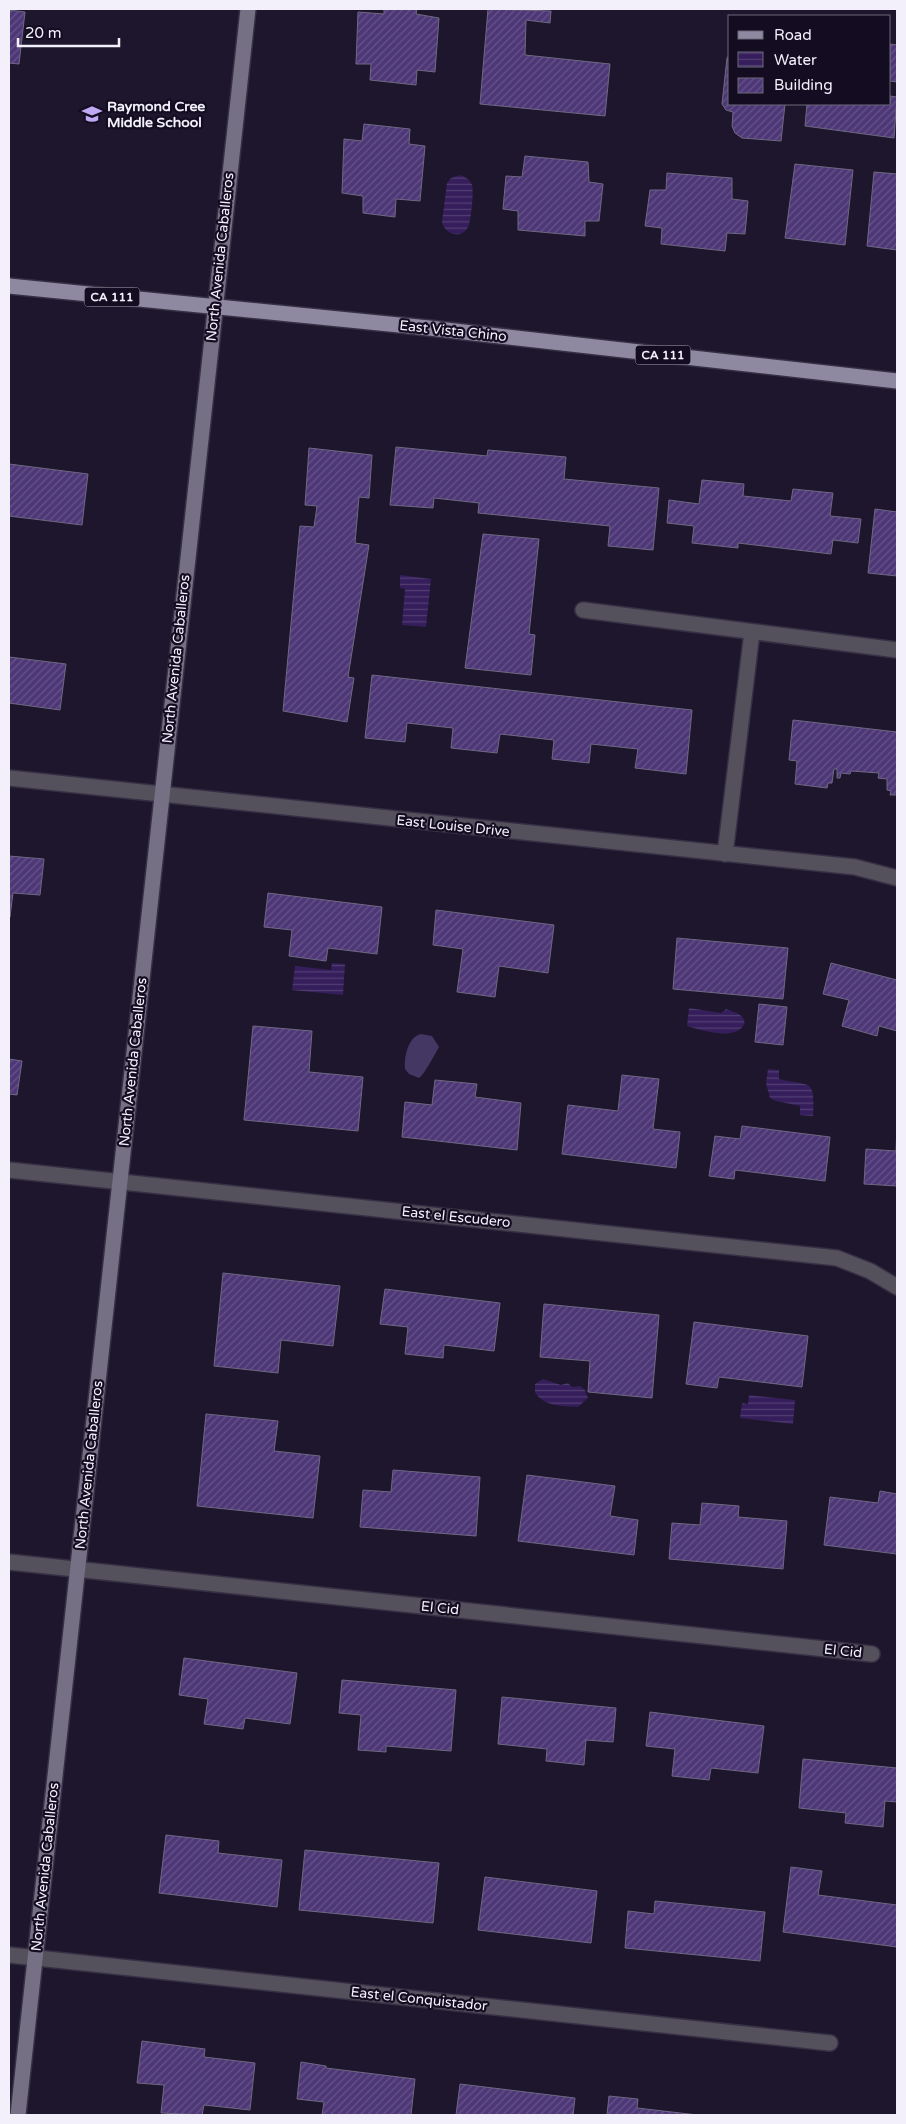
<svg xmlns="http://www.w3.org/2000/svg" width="906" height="2124" font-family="'Varela Round',sans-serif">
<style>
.green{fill:#453763}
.water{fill:url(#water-rules)}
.building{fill:url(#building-hatch);stroke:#6f6883}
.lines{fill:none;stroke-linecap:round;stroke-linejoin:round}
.street-casing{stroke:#373045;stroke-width:18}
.secondary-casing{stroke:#373045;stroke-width:18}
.primary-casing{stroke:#373045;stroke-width:18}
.street{stroke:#54515d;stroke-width:15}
.secondary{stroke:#757083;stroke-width:15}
.primary{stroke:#8e88a1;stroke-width:15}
.labels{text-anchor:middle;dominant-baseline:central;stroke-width:4.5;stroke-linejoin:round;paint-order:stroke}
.shield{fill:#140d22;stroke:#b0acbb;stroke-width:1}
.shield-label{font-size:12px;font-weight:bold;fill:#f3f0fc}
.poi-label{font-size:14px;font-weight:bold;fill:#f3f0fc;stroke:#140d22;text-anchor:start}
.street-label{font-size:14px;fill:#f3f0fc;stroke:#140d22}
</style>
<defs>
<pattern id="water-rules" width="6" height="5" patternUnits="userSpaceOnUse" patternTransform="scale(1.25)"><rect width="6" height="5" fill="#351e5b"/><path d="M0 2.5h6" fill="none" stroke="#533f73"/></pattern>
<pattern id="building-hatch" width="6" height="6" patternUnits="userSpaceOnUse" patternTransform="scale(1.25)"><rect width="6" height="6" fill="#4d3776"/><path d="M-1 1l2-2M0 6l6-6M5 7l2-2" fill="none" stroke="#67548a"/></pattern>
</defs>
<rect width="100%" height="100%" fill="#1d162c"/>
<path class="green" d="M421,1034L432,1036L439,1047C435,1054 424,1075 419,1078L409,1074L405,1069C404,1057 408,1037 421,1034Z"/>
<path class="water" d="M460,175C465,177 470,179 472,185C474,190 471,222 468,227C462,240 444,234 442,222L447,183L451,178Z
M400,575L431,579L426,627L402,625L405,589L400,588Z
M332,963L345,964L343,995L292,990L295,966L331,970Z
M689,1008L721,1013L726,1009C730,1011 737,1012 740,1015C751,1023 739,1032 731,1033C718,1035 699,1030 687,1026Z
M768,1069L779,1070V1079C811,1087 815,1077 813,1116L800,1115V1106L776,1101L770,1098L766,1083Z
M543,1379L561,1385L568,1383L572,1387L580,1386L585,1390L588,1398L578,1407C564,1406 543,1407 535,1392V1384Z
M749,1395L795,1400L793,1424L740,1418L742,1403L748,1404Z"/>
<path class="building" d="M384,9H417L416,14L439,18L435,72L417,70L416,85L370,80L371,64H356L358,12L384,14Z
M488,9L551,11L550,23L526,20L525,55L610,64L605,116L480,104Z
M9,10L25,12L19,64L9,63Z
M890,44L897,45V82L890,81Z
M730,54V104H785L781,141L742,138L735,133L732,126L733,112L726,110L722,104L727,58Z
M890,96L897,97L894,138L805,126L807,104H890Z
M364,124L410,129L409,144L425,146L420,201L396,199L395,217L363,213V196L342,193L344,139L362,141Z
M525,156L588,162L589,182L603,184L599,221H585V236L518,230V211L503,209L506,176L522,177Z
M795,164L853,170L845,245L785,238Z
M874,172L897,174V250L867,246Z
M667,173L732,178V199L748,201L745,234L727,233L725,251L661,244L662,228L645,226L650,190H666Z
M396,447L487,456L488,450L566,457L564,479L659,488L653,550L608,546L610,526L478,513L479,503L434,498L433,508L390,505Z
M309,448L372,455L369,498L359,497L355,543L369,545L348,677L354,678L347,722L283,711L300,526L314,527L317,506L305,505Z
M9,464L88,474L82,525L9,516Z
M702,480L744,484L743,496L791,501L793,489L833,493L830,516L861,519L858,543L833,540L831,554L738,543V548L692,543L694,526L667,523L669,500L699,504Z
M875,509L897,512V576L868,573Z
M483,534L539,539L529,634L535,635L531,675L465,668Z
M9,657L66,664L60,710L9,703Z
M372,675L692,710L686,774L635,768L638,749L591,744L589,763L552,759L554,740L500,734L497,753L451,748L453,728L407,723L405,742L365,738Z
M793,720L897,732V795H890L891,791L887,790V779L878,778L879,773L851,771L850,774L841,773L840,778H837V769H834L832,783H828L827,788L795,784L797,761L789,760Z
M9,856L44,859L40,895L13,893L10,917Z
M268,893L382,907L377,954L328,948L326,961L289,956L292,930L264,927Z
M436,910L554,925L548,973L499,966L495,997L457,992L463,949L433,945Z
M677,938L788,948L783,999L673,989Z
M831,963L897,980V1031L879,1026L877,1036L842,1026L849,1000L823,994Z
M759,1004L787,1007L783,1045L755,1042Z
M253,1026L312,1031L309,1072L363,1077L358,1131L244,1120Z
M9,1059L22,1061L17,1095L9,1094Z
M622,1075L659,1079L653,1129L680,1132L676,1168L562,1154L568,1105L618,1111Z
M435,1080L477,1084L475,1097L521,1103L517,1150L402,1137L405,1102L432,1105Z
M742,1126L830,1137L825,1181L735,1170L734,1179L709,1176L715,1136L740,1139Z
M897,1126V1186L864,1184L866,1149L896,1151Z
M223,1273L340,1286L333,1346L281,1340L278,1373L214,1366Z
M385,1289L500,1303L494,1351L444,1345L443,1358L405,1354L408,1327L380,1324Z
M544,1304L659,1315L652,1398L588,1392L590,1361L540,1357Z
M694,1322L808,1336L802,1387L719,1377L717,1388L686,1384Z
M206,1414L278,1421L274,1451L320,1456L313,1518L197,1506Z
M393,1470L480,1477L476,1536L360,1527L363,1490L391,1492Z
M527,1475L615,1486L610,1516L638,1520L634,1555L518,1541Z
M880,1491L897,1494V1554L824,1545L830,1497L878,1503Z
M702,1503L739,1506L738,1517L787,1521L783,1569L669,1559L672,1523L700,1525Z
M184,1658L297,1673L290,1724L245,1718L243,1729L204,1724L208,1699L179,1695Z
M342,1680L456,1690L451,1751L386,1746V1752L358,1750L361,1715L339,1713Z
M502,1697L616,1708L613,1742L586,1740L584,1765L546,1761L547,1749L498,1744Z
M650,1712L764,1726L758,1773L711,1768L709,1780L672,1776L675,1749L646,1746Z
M803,1759L897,1768V1802L885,1801L883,1827L845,1823L846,1813L799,1808Z
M166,1835L219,1841L218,1853L282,1860L277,1907L159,1893Z
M305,1850L439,1863L433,1923L299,1910Z
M791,1867L822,1871L818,1895L897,1905V1947L783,1932Z
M485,1877L597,1891L591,1943L478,1930Z
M655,1901L765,1912L760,1961L625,1948L628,1911L654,1914Z
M142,2041L205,2049L204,2057L255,2063L250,2110L204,2105L202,2115L161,2113L164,2085L137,2083Z
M301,2062L326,2066V2068L415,2079L411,2115H322L324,2102L297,2099Z
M460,2084L575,2098L573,2115H456Z
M609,2096L638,2099L637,2108L698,2115H607Z"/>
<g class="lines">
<defs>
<path id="street" d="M583,610L897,650
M9,778L855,867L897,878
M725,854L752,632
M9,1170L837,1258L870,1271L897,1287
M9,1562L872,1654
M9,1955L830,2043"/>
<path id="secondary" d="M18,2115L248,9"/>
<path id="primary" d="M9,286L429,328L897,381"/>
</defs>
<use href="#street" class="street-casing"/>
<use href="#secondary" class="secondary-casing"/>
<use href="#primary" class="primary-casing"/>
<use href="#street" class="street"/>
<use href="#secondary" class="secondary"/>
<use href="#primary" class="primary"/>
</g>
<defs>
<symbol id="school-bare" viewBox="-9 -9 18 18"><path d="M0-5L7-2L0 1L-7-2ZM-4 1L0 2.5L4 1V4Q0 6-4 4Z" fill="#bfa9f4" stroke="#140d22" stroke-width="2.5" paint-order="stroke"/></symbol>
</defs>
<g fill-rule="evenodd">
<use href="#school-bare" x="78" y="100" width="28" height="28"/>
</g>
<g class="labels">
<g class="shield">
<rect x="84.5" y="287.5" width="55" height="19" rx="4"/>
<rect x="635.5" y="345.5" width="55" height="19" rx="4"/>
</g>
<g class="shield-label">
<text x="112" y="297">CA 111</text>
<text x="663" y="355">CA 111</text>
</g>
<g class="poi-label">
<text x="107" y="106">Raymond Cree<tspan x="107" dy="16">Middle School</tspan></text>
</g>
<g class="street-label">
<text transform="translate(220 257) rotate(-84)">North Avenida Caballeros</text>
<text transform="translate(453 331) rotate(6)">East Vista Chino</text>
<text transform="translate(176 659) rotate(-84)">North Avenida Caballeros</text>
<text transform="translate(453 826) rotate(6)">East Louise Drive</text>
<text transform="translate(133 1062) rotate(-84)">North Avenida Caballeros</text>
<text transform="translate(456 1217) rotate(6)">East el Escudero</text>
<text transform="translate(89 1465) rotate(-84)">North Avenida Caballeros</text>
<text transform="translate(440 1608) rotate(6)">El Cid</text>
<text transform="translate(843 1651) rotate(6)">El Cid</text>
<text transform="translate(45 1867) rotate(-84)">North Avenida Caballeros</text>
<text transform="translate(419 1999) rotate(6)">East el Conquistador</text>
</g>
</g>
<rect width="906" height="2124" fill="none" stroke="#f3f0fc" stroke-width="20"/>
<rect x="728" y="15" width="162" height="90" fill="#140d22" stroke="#6d6879"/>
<rect x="738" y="31" width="25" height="8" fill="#8e88a1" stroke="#6d6879"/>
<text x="774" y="40" font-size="15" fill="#f3f0fc">Road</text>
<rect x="738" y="52" width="25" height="15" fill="url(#water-rules)" stroke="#6d6879"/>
<text x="774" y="65" font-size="15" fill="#f3f0fc">Water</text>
<rect x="738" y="78" width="25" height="15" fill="url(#building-hatch)" stroke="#6d6879"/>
<text x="774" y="90" font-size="15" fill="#f3f0fc">Building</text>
<path d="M18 38v8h101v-8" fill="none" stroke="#f3f0fc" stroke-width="2.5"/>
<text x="25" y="38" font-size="15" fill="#f3f0fc" stroke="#140d22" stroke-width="4" paint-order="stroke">20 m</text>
</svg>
